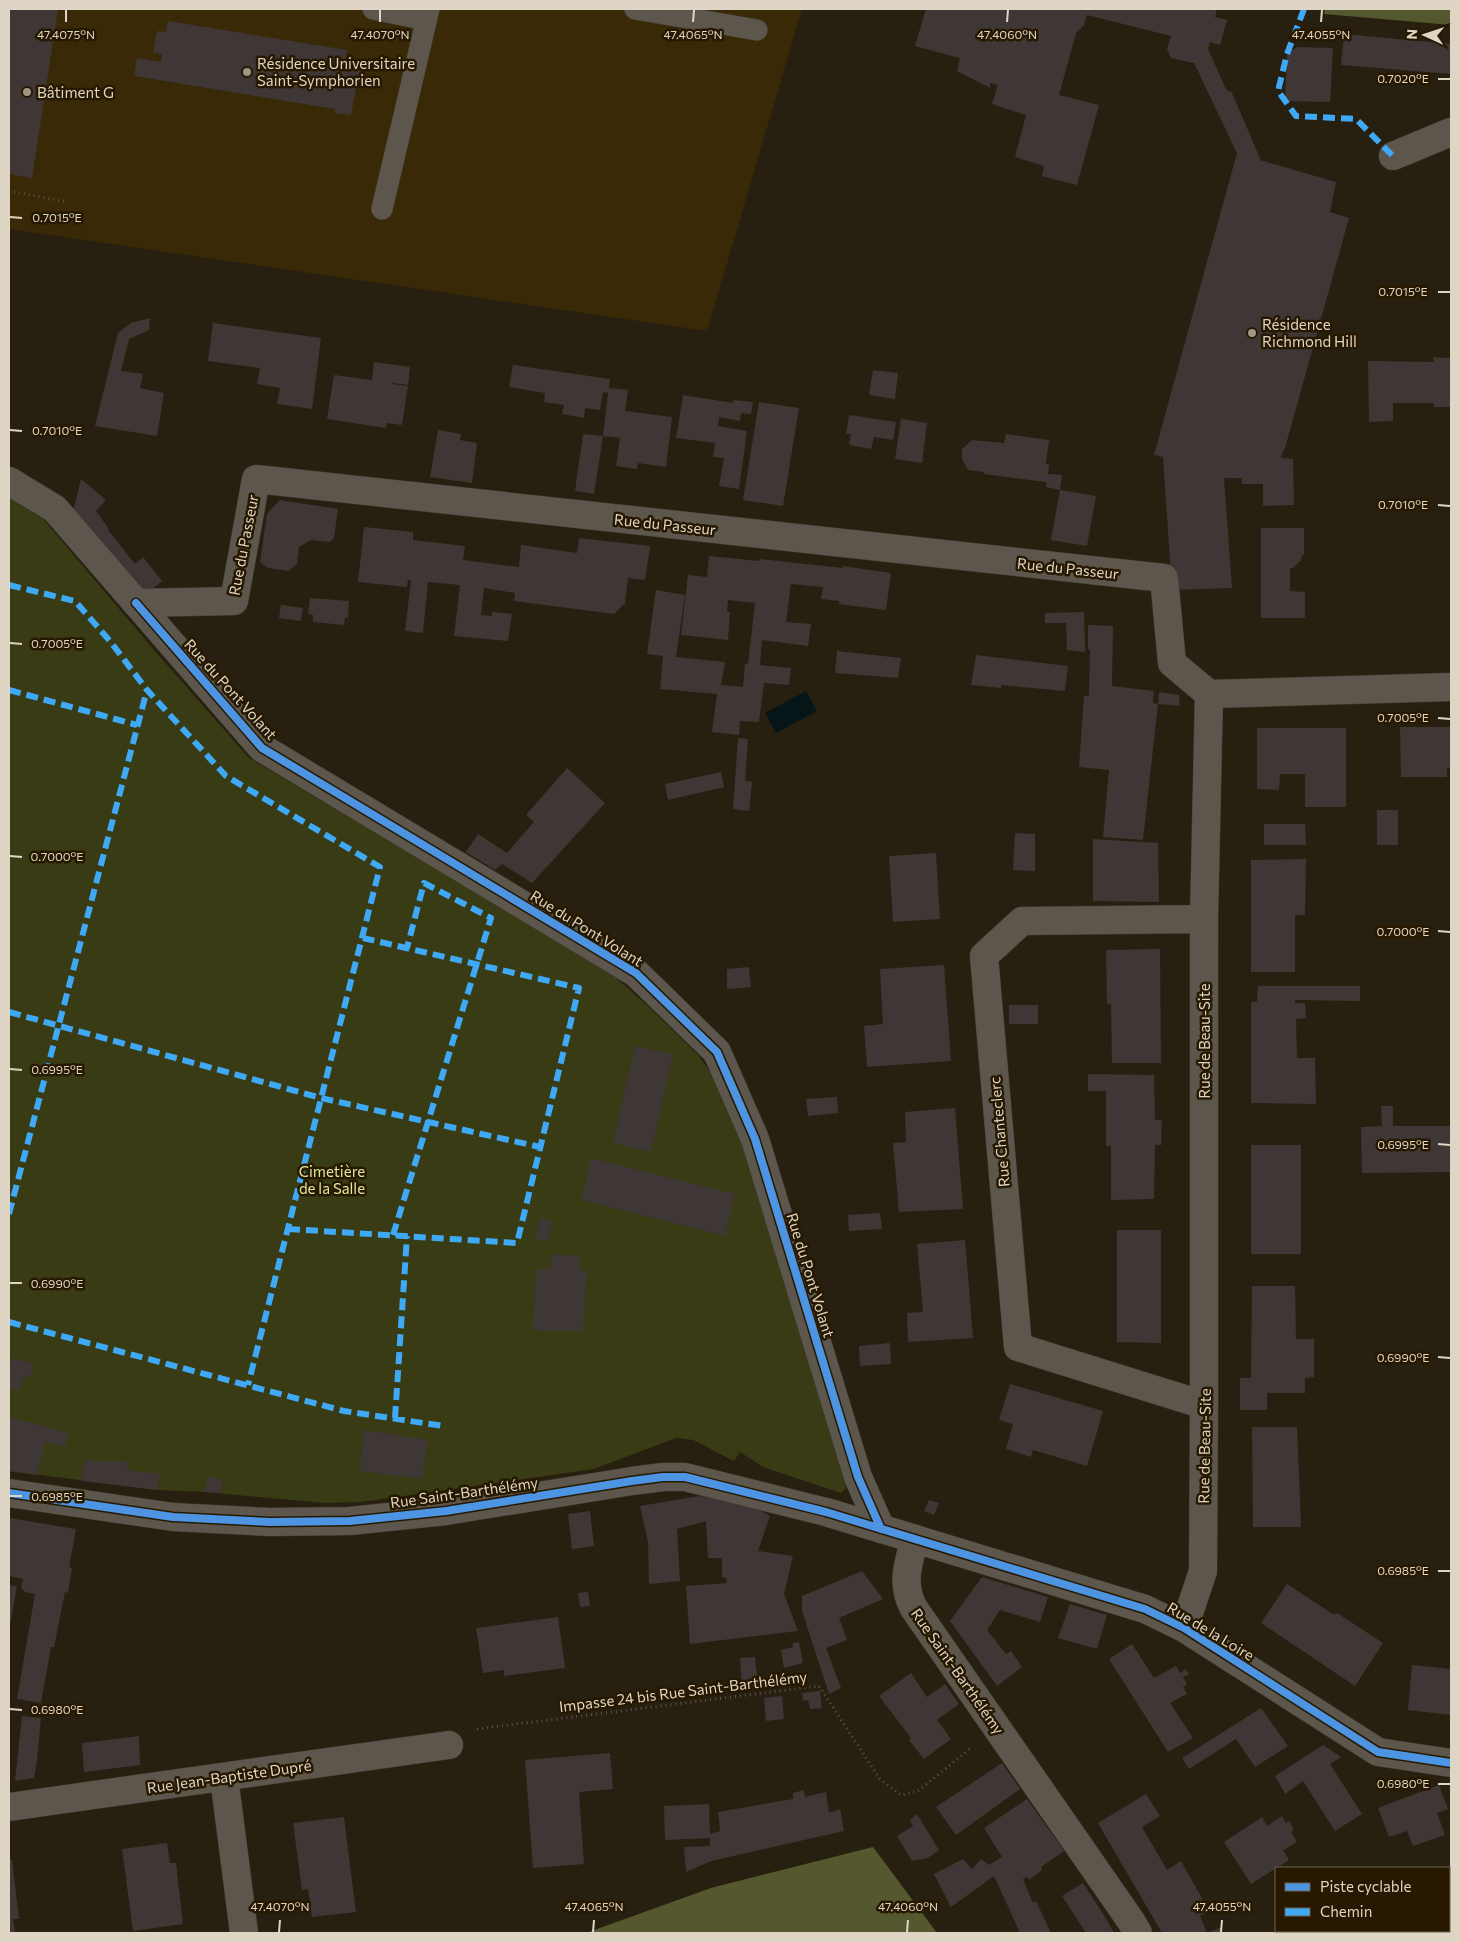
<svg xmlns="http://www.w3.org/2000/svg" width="1460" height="1942" font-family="Commissioner,sans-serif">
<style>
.built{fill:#392906}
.green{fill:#383b14}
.forest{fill:#55582f}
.water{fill:#061618}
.building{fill:#3e3735}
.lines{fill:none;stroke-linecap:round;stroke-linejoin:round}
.service-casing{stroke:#413b30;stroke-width:22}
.minor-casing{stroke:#413b30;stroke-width:29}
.tertiary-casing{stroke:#413b30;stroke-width:29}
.path{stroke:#5a544a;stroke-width:3;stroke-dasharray:1 4;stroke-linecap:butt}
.service{stroke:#5c564c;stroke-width:21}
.minor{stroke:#5c564c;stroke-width:28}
.tertiary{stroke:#5c564c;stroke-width:28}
.quiet{stroke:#3fa9f5;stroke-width:6;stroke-dasharray:12 6;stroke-linecap:butt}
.cycleway-casing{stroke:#271900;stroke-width:11}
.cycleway{stroke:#4d94e3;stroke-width:8}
.ticks{fill:none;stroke:#dfd5c5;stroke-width:2}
.poi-dot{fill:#9f9686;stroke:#271900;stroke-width:2}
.labels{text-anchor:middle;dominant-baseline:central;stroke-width:5;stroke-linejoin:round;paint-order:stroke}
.poi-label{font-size:15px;fill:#dfd5c5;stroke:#271900;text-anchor:start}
.street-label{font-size:15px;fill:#dfd5c5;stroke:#271900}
.park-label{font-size:15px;fill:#dde79d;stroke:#271900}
.ticks-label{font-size:12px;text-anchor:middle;fill:#dfd5c5;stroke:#271900;stroke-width:5;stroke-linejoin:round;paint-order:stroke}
</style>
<rect width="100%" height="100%" fill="#272010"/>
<path class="built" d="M9,9H802L707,331L9,229Z"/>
<path class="green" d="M9,497L44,520L154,650L249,758L598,962L649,1007L698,1055L711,1073L748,1155L846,1488L841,1493L763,1467L740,1452L734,1461L693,1440L676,1438L594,1469L361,1502L325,1503L205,1492L158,1490L9,1471Z"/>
<path class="forest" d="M1325,9H1451V25L1324,14Z
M873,1847L937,1933H586L711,1888Z"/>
<path class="water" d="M806,691L817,711L776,733L765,713Z"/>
<path class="building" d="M9,9H58L32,178L9,174Z
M926,9H1217L1215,17L1227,20L1220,45L1210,42L1208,49L1226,89L1229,92L1231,91L1260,158V160L1336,182L1330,212L1349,218L1285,448L1281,456V458L1293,459L1294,505L1263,506V484H1242V478H1224L1232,588L1172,590L1163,457L1154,455L1237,153L1194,63L1171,58L1167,49L1171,36L1087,15L1084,25L1076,33L1059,95L1099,105L1077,185L1042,176L1044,166L1015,157L1026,115L992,104L998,85L990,83V88L957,71L960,58L915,46Z
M168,21L347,50L344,65L360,68L351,115L335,113V109L134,76L137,58L161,62L162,54L153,53L157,31L166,32Z
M1344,34L1451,44V74L1341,65Z
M1297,47L1333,48L1330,102L1285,101L1287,54Z
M150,318L149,330L129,339L121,371L143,374L140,388L164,393L157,436L95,426L118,333L131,323Z
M213,323L321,338L312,409L277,404L280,388L257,384L260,368L208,361Z
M1433,357L1451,358V407H1434V403H1393V421L1369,422L1368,361L1434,362Z
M374,362L410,367L408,385L392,383V384L408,386L402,425L387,423L386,428L327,419L334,375L372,380Z
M513,365L610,379L609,388L628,390L625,411L672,417L666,467L638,463L637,469L616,466L620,438L603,436L608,393L603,392L600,410L585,408L584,418L562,414L564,405L544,402L545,393L509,387Z
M873,370L898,373L895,399L869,395Z
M683,395L733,403V400L753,402L751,414L741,413L740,421L719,417L718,426L747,431L739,489L719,486L724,458L713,457L715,443L676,438Z
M759,402L799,408L783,506L743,500Z
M849,415L896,422L893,440L874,437L871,449L849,445L851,434H846Z
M901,419L927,423L922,463L895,459Z
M438,430L461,434L460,440L477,443L472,483L430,477Z
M583,434L603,436L594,494L575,491Z
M1006,434L1049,440L1046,464H1049L1048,474L1062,475L1060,490L1046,487V482L984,474V472L968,470L962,459V449L972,440L1004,443Z
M81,479L106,500L96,511L109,529L108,530L135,564L143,557L162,581L150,591L143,590L73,512Z
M1060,490L1096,496L1087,546L1051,540Z
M280,500L338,509L334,538L330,542L311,540L299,547L297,564L288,571L268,568L260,562L267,514Z
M364,527L413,532V540L465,546L463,560L519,567L521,545L577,553L579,538L650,546L645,580L628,578L625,603L614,614L514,601L515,593L484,588L481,615L492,616V612L512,614L508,641L454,636L460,585L428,582L423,633L405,631L411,580H408L407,587L358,582Z
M1261,528H1304V555H1302L1301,560L1293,568H1290V591L1305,592V618H1261Z
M709,556L759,561L760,559L843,568V566L891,573L886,610L839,604V601L821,599L823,587L791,584L786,622L811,624L808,646L762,640L760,665L791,668L789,685L764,683L759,722L740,721L739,735L712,732L717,694L660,689L663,656L647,654L656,590L685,595L676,657L725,662L721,685L743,687L745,664H748L755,603L728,600L727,612H730L728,640L681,635L688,575L707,577Z
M310,598L349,601L348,618L345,617L344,625L313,622V615L308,614Z
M281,605L303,608L301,621L279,618Z
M1084,612L1085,652L1067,650L1066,623H1045V613Z
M1088,625L1113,626L1112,686L1154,691L1153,703L1158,704L1143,840L1103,837L1109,770L1079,767L1084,696H1089L1090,649L1088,650Z
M837,651L901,658L898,678L835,673Z
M976,655L1068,666L1065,691L1001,685V688L971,685Z
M1159,692L1179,695L1180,706L1158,704Z
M1400,727H1451V768H1447V777H1401Z
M1257,728H1346V807H1305V774H1280L1279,790L1257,789Z
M738,738L748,739L745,781L752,782L749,811L733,809Z
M567,768L605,803L532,883L502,864L495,870L466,852L478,834L507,853L534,822L526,815Z
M721,772L724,787L668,800L665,784Z
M1377,810H1398V845H1377Z
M1264,824H1305L1306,845H1264Z
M1015,833L1035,834V871L1013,870Z
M1093,839L1158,843L1159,902L1093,901Z
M936,853L940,919L893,922L889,856Z
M1306,859L1305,915H1295V972H1251V860Z
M1160,949L1161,1063H1112L1111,1004H1107L1106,950Z
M944,965L951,1061L867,1067L864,1026L883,1024L880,969Z
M749,967L751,987L727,989V969Z
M1258,986H1360V1001L1295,1000V1003H1305L1306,1018L1296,1019L1297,1058H1315L1316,1104L1251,1103V1002H1257Z
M1009,1005H1038V1024H1009Z
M635,1046L673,1054L651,1152L613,1143Z
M1088,1074L1154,1075L1155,1120H1162L1161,1145H1155L1154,1199L1111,1200V1146H1106V1091H1088Z
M837,1097L838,1113L808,1116L806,1099Z
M1381,1106H1393V1126H1451V1172L1362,1173L1361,1127L1382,1126Z
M955,1108L963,1209L899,1212L893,1143L906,1142L905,1112Z
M1251,1145H1301V1254H1251Z
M591,1158L735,1194L725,1236L581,1200Z
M880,1213L882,1229L849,1231L848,1215Z
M540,1218L552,1221L549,1240H535Z
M1117,1230H1161V1343L1117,1342Z
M965,1240L973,1338L908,1342L907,1313L923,1312L917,1244Z
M552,1254L580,1256L579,1271H587L583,1331L533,1330L536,1269L550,1270Z
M1252,1286H1295L1296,1339H1314V1377L1305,1378V1393H1267V1410H1240V1378H1251Z
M890,1343L891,1364L860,1366L859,1346Z
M13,1358L34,1364L30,1377L24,1376L20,1391L9,1388V1362L11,1363Z
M1010,1384L1103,1411L1087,1466L1033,1450L1031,1457L1006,1449L1013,1424L999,1420Z
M9,1417L69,1433L65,1447L45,1442L37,1475L9,1471Z
M1252,1427H1297L1301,1527H1253Z
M364,1430L428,1440L422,1479L359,1471Z
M84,1460L128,1462L127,1470L159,1474L158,1490L82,1481Z
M207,1477L223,1479L221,1493L205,1492Z
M700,1496L745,1502L770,1516L758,1551L793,1556L784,1594L798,1631L690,1644L686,1586L727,1583L726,1578L722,1577V1558H708L706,1521L677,1529L680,1581L649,1584L648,1542L640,1506Z
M929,1500L939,1503L934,1515L924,1511Z
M590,1511L594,1546L572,1549L568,1514Z
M9,1518L76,1529L69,1567L72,1568L68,1593L65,1592L54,1647H51L41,1703L17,1699L35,1594L25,1592L21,1588L23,1579L9,1576Z
M862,1571L883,1599L839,1618L847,1640L826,1648L841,1688L829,1694L802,1611V1596Z
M982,1577L1048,1597L1040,1622L1000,1610L987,1630L1006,1654L1011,1651L1022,1667L997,1686L950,1621Z
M1287,1584L1334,1615L1337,1613L1383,1643L1355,1686L1261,1623Z
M9,1585L17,1586L10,1625H9Z
M588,1592L590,1606L580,1607L578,1593Z
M1070,1604L1107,1615L1097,1649L1058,1638Z
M558,1617L565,1668L504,1676V1670L483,1673L476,1628Z
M799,1642L803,1663L784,1668L781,1650L793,1647V1643Z
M1132,1644L1154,1678L1176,1666L1180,1673L1186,1669L1189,1674L1183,1677L1187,1684L1183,1687L1187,1694L1170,1703L1193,1738L1168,1752L1109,1659Z
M755,1657L758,1686L742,1687L740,1658Z
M1412,1665L1451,1669V1715L1408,1710Z
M911,1673L927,1697L945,1684L959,1704L937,1720L951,1739L924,1759L909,1740L911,1738L879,1696Z
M820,1691L822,1708L810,1709L808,1700L803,1701L802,1693Z
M782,1696L784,1719L766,1721L764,1698Z
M1261,1708L1288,1746L1255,1767L1236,1739L1189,1769L1182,1758Z
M22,1716L41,1718L37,1760L34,1778L15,1781Z
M139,1736L140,1765L84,1772L82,1743Z
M1323,1745L1341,1757L1330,1764L1362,1814L1335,1831L1303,1781L1285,1794L1275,1776Z
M610,1753L613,1789L579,1792L584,1864L533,1868L525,1760Z
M1002,1763L1020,1789L956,1835L936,1807Z
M1439,1785L1448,1809L1437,1813L1445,1835L1413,1846L1407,1831L1389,1837L1378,1808Z
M804,1790L805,1797L826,1792L829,1813L840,1809L844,1831L711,1861L686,1872L684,1847L710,1846V1838L665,1840L664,1806L709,1804L710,1834L720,1831L718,1812L793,1799V1793Z
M1146,1794L1160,1816L1142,1827L1167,1870L1181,1861L1209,1911L1200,1916L1207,1933L1221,1927L1223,1933H1162L1098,1823Z
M1027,1799L1064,1851L1041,1867L1042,1870L1029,1880L1028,1877L1023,1879L1033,1903L1036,1901L1051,1933H1020L994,1876L951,1907L934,1874L963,1859L972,1869L981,1859L989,1865L1002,1857L984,1828Z
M917,1814L939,1850L928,1858L912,1861L897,1836L913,1826L910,1820Z
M1282,1816L1286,1823L1289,1821L1294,1830L1291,1832L1297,1842L1283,1850L1289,1860L1251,1884L1224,1842L1262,1817L1267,1826Z
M344,1817L356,1912L312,1917L308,1889L302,1890L293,1823Z
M167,1843L170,1863H176L183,1924L133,1931L122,1849Z
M9,1860H12L19,1919H13L15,1933H9Z
M1083,1883L1107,1920L1114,1933H1086L1062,1896Z
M1357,1931H1390L1391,1933H1358Z"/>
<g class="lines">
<defs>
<path id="service" d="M373,9L426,20
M635,9L757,30
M382,209L429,9"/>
<path id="minor" d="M1393,156L1451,132
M9,481L55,509L262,748L636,973L717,1052L755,1139L858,1477L881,1529
M136,603L234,601L256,479L1164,578L1172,663L1209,694
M1204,919L1022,921L984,956L1018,1347L1204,1405
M915,1539L1145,1609L1184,1628L1378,1752L1451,1763
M1184,1628L1203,1571L1204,1405V919L1209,694L1451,687
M224,1777L244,1933
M9,1807L449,1745"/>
<path id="tertiary" d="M9,1493L173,1517L270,1522L350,1521L446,1511L632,1481L663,1477H685L826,1512L915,1539C908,1564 901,1582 913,1607L1131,1921L1138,1933"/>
</defs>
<use href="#service" class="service-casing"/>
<use href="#minor" class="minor-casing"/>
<use href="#tertiary" class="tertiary-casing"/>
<path class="path" d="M9,191L67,202
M477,1729L819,1686L880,1779L901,1795L918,1791L971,1748"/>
<use href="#service" class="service"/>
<use href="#minor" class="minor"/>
<use href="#tertiary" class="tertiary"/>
<path class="quiet" d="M1304,9L1287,54L1278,91L1296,116L1356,119L1393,156
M9,585L75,601L110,641L147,690L226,776L380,867L248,1385
M9,690L137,725
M9,1012L321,1098L540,1147
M9,1214L147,690
M288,1229L517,1243L579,988L363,938
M393,1235L491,918L424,883L407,948
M9,1322L344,1411L443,1426
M395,1418L407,1236"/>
<defs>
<path id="cycleway" d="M136,603L262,748L636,973L717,1052L755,1139L858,1477L881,1529
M9,1493L173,1517L270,1522L350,1521L446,1511L632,1481L663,1477H685L826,1512L1145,1609L1184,1628L1378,1752L1451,1763"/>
</defs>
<use href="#cycleway" class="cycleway-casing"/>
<use href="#cycleway" class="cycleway"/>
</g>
<path class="ticks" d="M66,22V10M380,22V10M693,22L694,10M1007,22L1008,10M1321,22L1322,10M1438,79H1450M10,217L22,218M1438,292H1450M10,430L22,431M1438,505L1450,506M10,643L22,644M1438,718L1450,719M10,856L22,857M1438,931L1450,932M10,1069L22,1070M1438,1144L1450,1145M10,1283H22M1438,1357L1450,1358M10,1496H22M1438,1571H1450M10,1709L22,1710M1438,1784H1450M279,1932L280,1920M593,1932L594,1920M907,1932L908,1920M1221,1932L1222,1920"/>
<g class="poi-dot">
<circle cx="247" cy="72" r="5"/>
<circle cx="27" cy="92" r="5"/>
<circle cx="1252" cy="333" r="5"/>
</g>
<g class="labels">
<g class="poi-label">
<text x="257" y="63">Résidence Universitaire<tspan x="257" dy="17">Saint-Symphorien</tspan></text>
<text x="37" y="92">Bâtiment G</text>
<text x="1262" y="324">Résidence<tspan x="1262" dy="17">Richmond Hill</tspan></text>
</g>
<g class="street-label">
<text transform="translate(665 524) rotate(6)">Rue du Passeur</text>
<text transform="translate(243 545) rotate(-79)">Rue du Passeur</text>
<text transform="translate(1068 568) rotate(6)">Rue du Passeur</text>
<text transform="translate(231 689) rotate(48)">Rue du Pont Volant</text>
<text transform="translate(587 928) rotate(32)">Rue du Pont Volant</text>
<text transform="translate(1204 1041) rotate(-90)">Rue de Beau-Site</text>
<text transform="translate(999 1132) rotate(-95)">Rue Chanteclerc</text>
<text transform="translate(811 1275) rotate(73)">Rue du Pont Volant</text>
<text transform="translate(1204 1446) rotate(-89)">Rue de Beau-Site</text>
<text transform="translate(464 1492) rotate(-8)">Rue Saint-Barthélémy</text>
<text transform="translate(1211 1631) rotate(31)">Rue de la Loire</text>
<text transform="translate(958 1671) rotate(55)">Rue Saint-Barthélémy</text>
<text transform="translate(683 1691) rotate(-7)">Impasse 24 bis Rue Saint-Barthélémy</text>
<text transform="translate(229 1776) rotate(-8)">Rue Jean-Baptiste Dupré</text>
</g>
<g class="park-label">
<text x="332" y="1171">Cimetière<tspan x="332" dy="17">de la Salle</tspan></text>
</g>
</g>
<g class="ticks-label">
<text x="66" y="39">47.4075°N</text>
<text x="380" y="39">47.4070°N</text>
<text x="693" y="39">47.4065°N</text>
<text x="1007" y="39">47.4060°N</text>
<text x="1321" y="39">47.4055°N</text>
<text x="1403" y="83">0.7020°E</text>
<text x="57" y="222">0.7015°E</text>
<text x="1403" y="296">0.7015°E</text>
<text x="57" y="435">0.7010°E</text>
<text x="1403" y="509">0.7010°E</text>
<text x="57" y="648">0.7005°E</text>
<text x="1403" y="722">0.7005°E</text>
<text x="57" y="861">0.7000°E</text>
<text x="1403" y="936">0.7000°E</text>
<text x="57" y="1074">0.6995°E</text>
<text x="1403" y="1149">0.6995°E</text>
<text x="57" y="1288">0.6990°E</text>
<text x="1403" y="1362">0.6990°E</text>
<text x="57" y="1501">0.6985°E</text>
<text x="1403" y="1575">0.6985°E</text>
<text x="57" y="1714">0.6980°E</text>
<text x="1403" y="1788">0.6980°E</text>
<text x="280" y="1911">47.4070°N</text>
<text x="594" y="1911">47.4065°N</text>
<text x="908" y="1911">47.4060°N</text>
<text x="1222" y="1911">47.4055°N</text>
</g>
<rect width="1460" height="1942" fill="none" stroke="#dfd5c5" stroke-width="20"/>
<rect x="1275" y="1867" width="175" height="65" fill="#271900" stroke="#71644f"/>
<rect x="1285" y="1883" width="25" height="8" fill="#4d94e3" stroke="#71644f"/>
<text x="1320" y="1892" font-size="15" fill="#dfd5c5">Piste cyclable</text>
<rect x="1285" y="1908" width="25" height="8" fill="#3fa9f5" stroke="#71644f"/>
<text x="1320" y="1917" font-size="15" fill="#dfd5c5">Chemin</text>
<g transform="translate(1425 35) rotate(273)" stroke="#271900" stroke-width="4" paint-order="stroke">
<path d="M0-4L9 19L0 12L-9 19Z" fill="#dfd5c5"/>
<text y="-8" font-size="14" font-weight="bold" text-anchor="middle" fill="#dfd5c5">N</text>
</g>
</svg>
